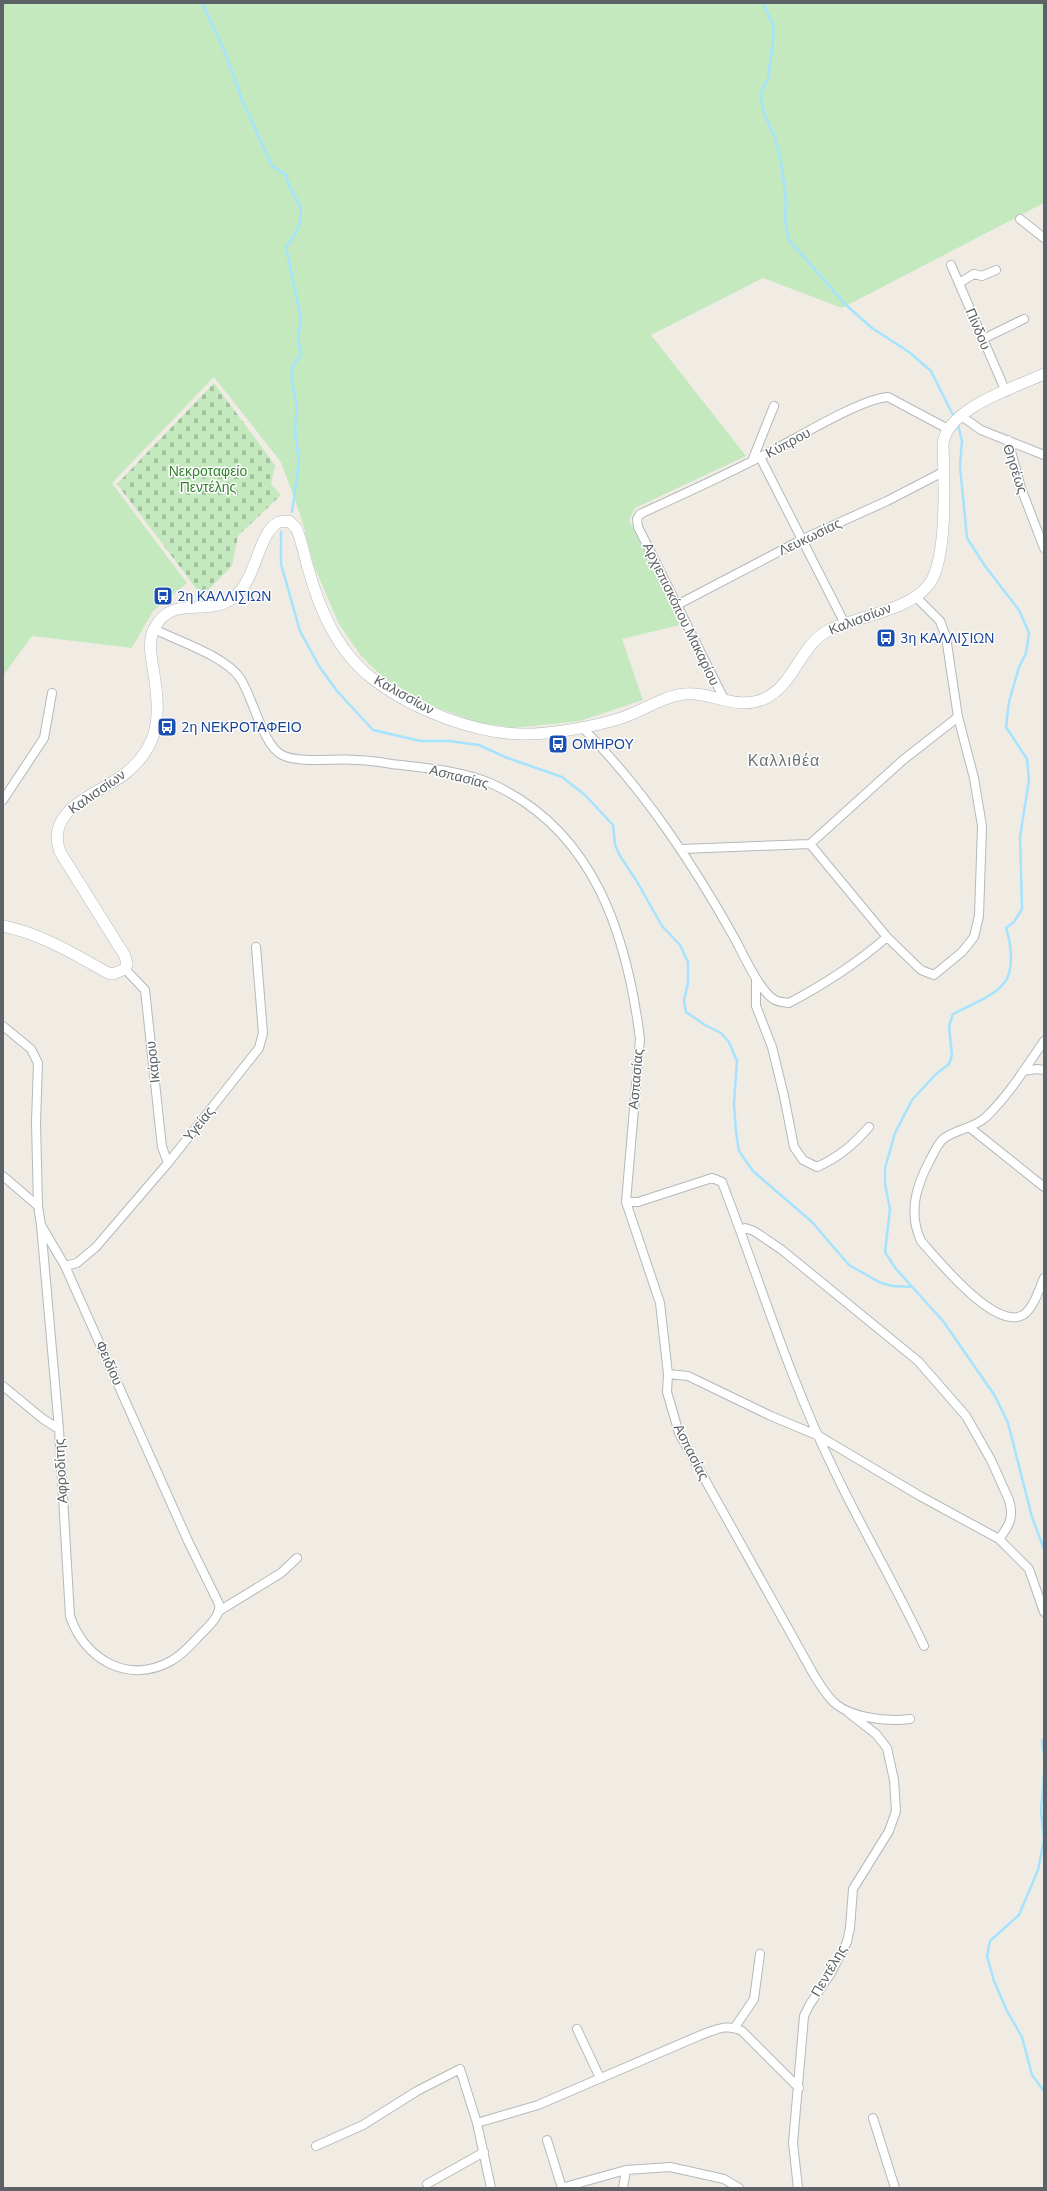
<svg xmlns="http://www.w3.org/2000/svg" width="1047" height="2191" font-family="'Nunito Sans',sans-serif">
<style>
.green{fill:#c4e9bf}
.cemetery{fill:url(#cemetery-stones)}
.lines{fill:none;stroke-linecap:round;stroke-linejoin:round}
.stream{stroke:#a5e3ff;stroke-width:2.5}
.street-casing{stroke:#b5b8bc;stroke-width:10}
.secondary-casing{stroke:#b3b9bd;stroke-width:12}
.street{stroke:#fff;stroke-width:8}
.secondary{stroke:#fff;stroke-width:11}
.labels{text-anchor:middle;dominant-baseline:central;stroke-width:3;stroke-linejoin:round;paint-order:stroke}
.street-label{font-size:14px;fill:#5c6266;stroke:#fff}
.park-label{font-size:14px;fill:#34832e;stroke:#fff}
.transit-label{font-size:14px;fill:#164399;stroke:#fff;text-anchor:start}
.quarter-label{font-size:16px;letter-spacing:1px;fill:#6d7478;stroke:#fff}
</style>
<defs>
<pattern id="cemetery-stones" width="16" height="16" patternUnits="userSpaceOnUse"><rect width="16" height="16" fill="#c4e9bf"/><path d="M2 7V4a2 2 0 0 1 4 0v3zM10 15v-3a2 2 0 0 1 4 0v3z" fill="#a2c09f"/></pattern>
</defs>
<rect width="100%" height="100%" fill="#f0ece4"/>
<path class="green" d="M3,3H1044V203L842,308L763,278L651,335L746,456L635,508L629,520L680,625L622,639L643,700L580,721L514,728L477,722L435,707L386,680L361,656L339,624L314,566L301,517L281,462L214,377L112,483L187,583L153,611L132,648L32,636L3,676Z"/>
<path class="cemetery" d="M214,383L275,465L271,484L281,495L238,536L232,566L202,596L117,484Z"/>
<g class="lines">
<path class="stream" d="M202,3L224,50L243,102L272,166L286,175C289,191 294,192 299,204C305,220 296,235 286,247L301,319L298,339L301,354L292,368V383L297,407L295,431L299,461L292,512
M763,3L773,25V41L768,79L760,94L765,116L776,140L782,168L786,201L785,220L789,240L845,304L872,328L909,352L931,371L953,415
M958,425L962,441L960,466L967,538L985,566L1019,610L1029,633L1026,653L1019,667L1009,702L1006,727L1027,759L1029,780L1020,837L1022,909L1014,922L1006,928C1011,943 1015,970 1004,983C995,996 968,1006 953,1014L949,1026L952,1055L949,1064L935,1075L912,1100L895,1133L885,1168V1184L890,1209L885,1252L896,1269L943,1321L995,1396L1008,1423L1032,1517L1044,1549
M281,532V564L300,631L319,666L337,691L373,730L420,741H449L479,745L505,757L562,777L585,795L613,825L615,845L620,856L636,880L662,926L680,945L688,962V983L684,1000L686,1012L705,1025L721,1033L729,1042L737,1061L734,1104L736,1132L739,1151L753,1171L812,1222L849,1265L881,1283L893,1286L913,1287
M1044,1739L1042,1741L1044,1754
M1044,1773L1041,1811L1044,1840L1038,1870L1019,1915L990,1941L987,1956L994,1981L1007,2011L1022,2037L1032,2075L1044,2091"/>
<defs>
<path id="street" d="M1020,219L1044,238
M951,265L1006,392
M959,283L974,274L982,276L996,270
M983,339L1024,319
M960,415L981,430L1044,455
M1008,440L1021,488L1044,548
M760,457L845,624
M752,461L774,406
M677,605L803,539L887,501L943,472
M154,629C178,641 225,656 240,678C253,697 263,746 282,755C301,764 335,758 357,760C369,760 380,762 392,764C424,768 460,770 490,783C594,829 627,935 640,1039L626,1202L660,1303L668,1374L667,1392L679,1433L814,1675C821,1686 827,1697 837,1705C854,1718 889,1722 910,1719
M725,701L638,527L637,519L640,514C681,495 722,477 762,456C791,442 859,399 888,397L948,429
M582,727C644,790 692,862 735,939C743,954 760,992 775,1000C778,1002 785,1002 789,1003C825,984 857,963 887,937
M3,800L44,738L52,693
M810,844L887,937L921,970L934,975L962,952L974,937L979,916L982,826L974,778L958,717L946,637L940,621L916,597
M682,849L810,844L903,760L958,717
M125,969L145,990L162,1147L168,1163
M756,979V1006L772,1047L784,1096L794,1147L803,1160L817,1167C839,1157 853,1145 869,1127
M3,1026L31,1049L38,1063L36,1122L38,1206L41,1225L65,1266L188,1541L219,1604C221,1615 210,1625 203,1632C193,1642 184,1654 171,1661C128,1685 84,1659 70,1616L59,1429L41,1225
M1044,1041C1026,1067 1009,1095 986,1117C975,1128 956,1129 943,1139C937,1145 934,1153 930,1160C916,1186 908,1213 921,1241C938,1260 995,1331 1023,1315C1034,1308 1039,1289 1044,1278
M1023,1071L1037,1069L1044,1070
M969,1127L1044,1187
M3,1176L38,1206
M626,1202H638L712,1178L722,1182C759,1278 789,1378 834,1470C862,1529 896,1586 924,1646
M741,1230L745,1228L754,1231L782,1250L918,1361L966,1416L991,1460L1009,1500C1014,1516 1010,1525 999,1539
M65,1266L77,1263L96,1247L168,1163L259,1048L263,1033L256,947
M668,1374L688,1376L771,1416L819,1436L920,1496L999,1539L1029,1569L1044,1612
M3,1386L43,1419L59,1429
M219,1611L281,1573L297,1558
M735,2027L754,1999L760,1954
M577,2029L600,2078
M873,2118L895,2188
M477,2123L538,2105L701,2035C715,2030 727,2023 742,2031L799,2088
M547,2140L562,2188
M316,2146L363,2125L417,2091L460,2069L477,2123L491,2188
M427,2184L484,2152
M561,2188L626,2170L670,2167L724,2179L739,2188
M623,2188L626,2170
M798,2188L793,2143L804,2016L810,2004L831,1973L847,1942L850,1928L853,1889L889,1831L896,1811L894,1780L887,1748L876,1734L849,1713"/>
<path id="secondary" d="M3,926C42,934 74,954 108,973L113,974L125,969L127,964L125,956L60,852C44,808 100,794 126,773C163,743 160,710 153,668C151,655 148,641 154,629C171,593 206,618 233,598C258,579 257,533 279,522L289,521L296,528C302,540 304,555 308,568C320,612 339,655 377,682C415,710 474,733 521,734C548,735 592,727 618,719C640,713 660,697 684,694C712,691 737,712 766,698C795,683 801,644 829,630C858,616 912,610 930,583C948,556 944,477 943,444C947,408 1014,388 1044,374"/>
</defs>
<use href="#street" class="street-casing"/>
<use href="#secondary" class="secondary-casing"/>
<use href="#street" class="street"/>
<use href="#secondary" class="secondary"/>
</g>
<defs>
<symbol id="bus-square" viewBox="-11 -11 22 22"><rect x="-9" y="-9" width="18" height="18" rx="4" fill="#1a4fb4" stroke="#fff"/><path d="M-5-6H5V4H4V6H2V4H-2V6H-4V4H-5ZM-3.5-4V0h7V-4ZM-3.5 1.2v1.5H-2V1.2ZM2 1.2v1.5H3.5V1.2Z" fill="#fff"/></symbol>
</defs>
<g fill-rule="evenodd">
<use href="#bus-square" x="152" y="585" width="22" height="22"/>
<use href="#bus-square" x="875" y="627" width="22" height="22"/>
<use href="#bus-square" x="156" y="716" width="22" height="22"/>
<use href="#bus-square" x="547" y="733" width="22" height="22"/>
</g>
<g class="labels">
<g class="street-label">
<text transform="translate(978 329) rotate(67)">Πίνδου</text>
<text transform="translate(788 443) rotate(-28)">Κύπρου</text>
<text transform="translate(1015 469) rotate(72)">Θησέως</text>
<text transform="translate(810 537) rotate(-26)">Λευκωσίας</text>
<text transform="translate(681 614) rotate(64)">Αρχιεπισκόπου Μακαρίου</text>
<text transform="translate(860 619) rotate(-21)">Καλισσίων</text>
<text transform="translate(404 695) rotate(29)">Καλισσίων</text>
<text transform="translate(459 777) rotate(14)">Ασπασίας</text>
<text transform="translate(97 792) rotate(-35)">Καλισσίων</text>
<text transform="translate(153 1062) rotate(-96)">Ικάρου</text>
<text transform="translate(636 1079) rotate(-85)">Ασπασίας</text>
<text transform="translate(199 1124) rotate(-51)">Υγείας</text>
<text transform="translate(109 1363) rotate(66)">Φειδίου</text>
<text transform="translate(691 1452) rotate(63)">Ασπασίας</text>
<text transform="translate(61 1471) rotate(-93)">Αφροδίτης</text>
<text transform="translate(829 1971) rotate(-60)">Πεντέλης</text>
</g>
<g class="park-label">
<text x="208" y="471">Νεκροταφείο<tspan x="208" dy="16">Πεντέλης</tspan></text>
</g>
<g class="transit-label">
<text x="177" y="596">2η ΚΑΛΛΙΣΙΩΝ</text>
<text x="900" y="638">3η ΚΑΛΛΙΣΙΩΝ</text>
<text x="181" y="727">2η ΝΕΚΡΟΤΑΦΕΙΟ</text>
<text x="572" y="744">ΟΜΗΡΟΥ</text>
</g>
<g class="quarter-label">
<text x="784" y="761">Καλλιθέα</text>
</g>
</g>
<rect width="1047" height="2191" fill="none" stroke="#5c6266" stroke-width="8"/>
</svg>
